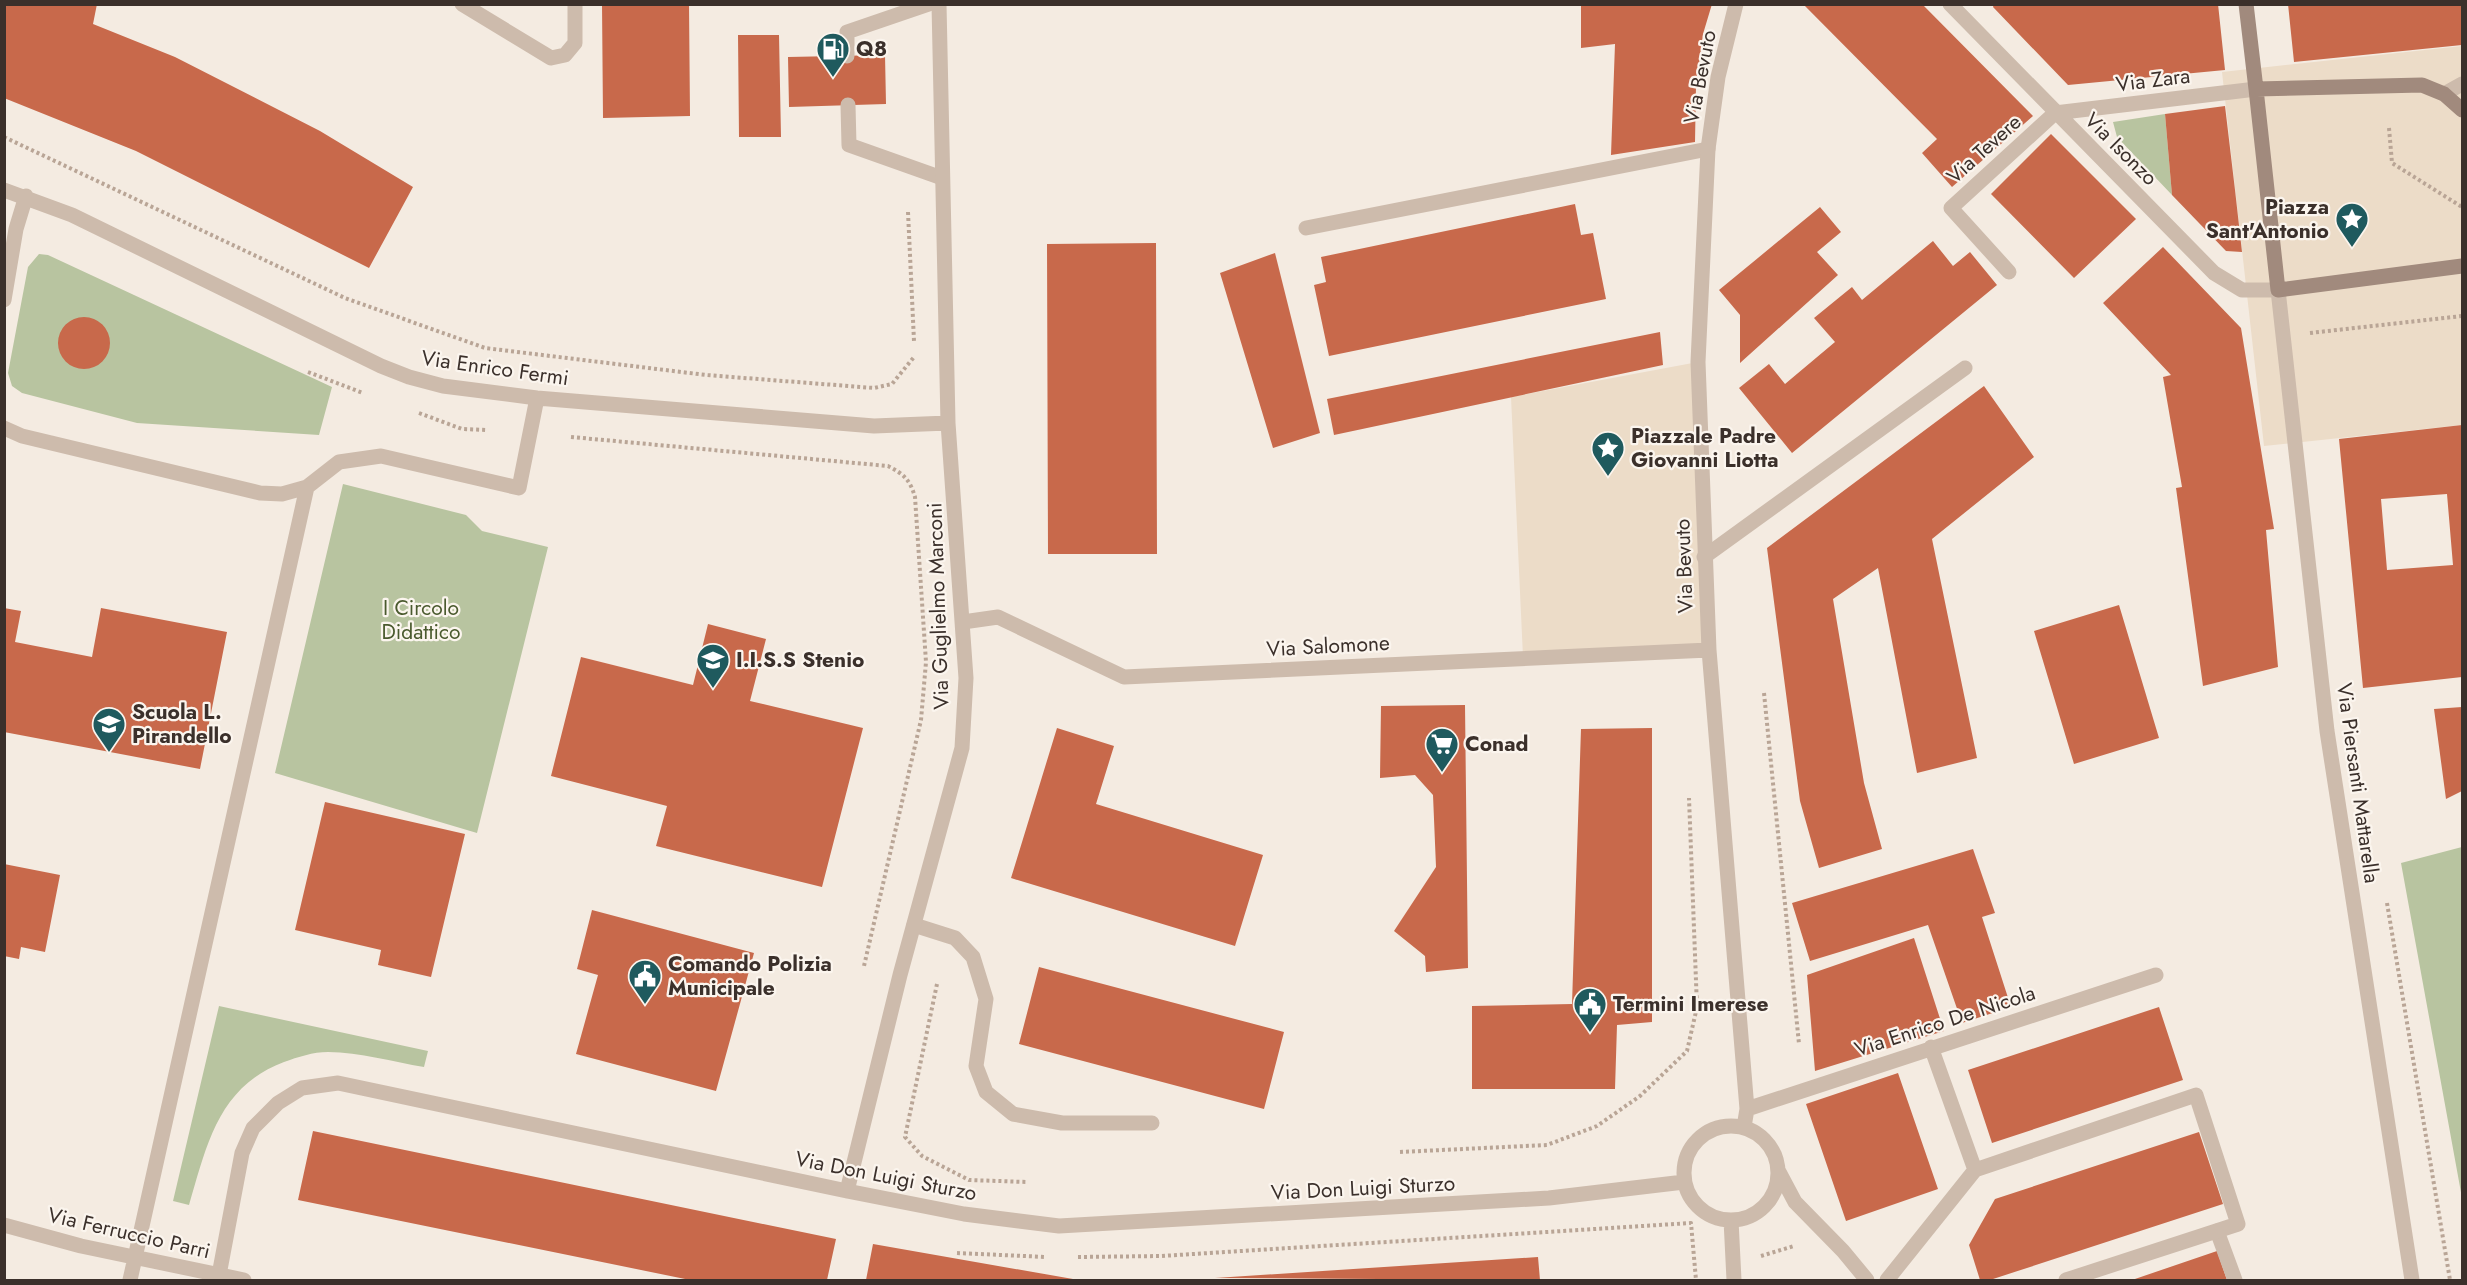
<svg xmlns="http://www.w3.org/2000/svg" width="2467" height="1285" font-family="Jost,sans-serif">
<style>
.green{fill:#b8c4a0}
.plaza{fill:#ecdcc8}
.building{fill:#c8694b;fill-rule:evenodd}
.lines{fill:none;stroke-linecap:round;stroke-linejoin:round}
.path{stroke:#b9a596;stroke-width:4;stroke-dasharray:3 3;stroke-linecap:butt}
.lane{stroke:#cdbbac;stroke-width:15}
.street{stroke:#cdbbac;stroke-width:15}
.secondary{stroke:#a18a7d;stroke-width:15}
.labels{text-anchor:middle;dominant-baseline:central;stroke-width:4.5;stroke-linejoin:round;paint-order:stroke}
.poi-label{font-size:21px;font-weight:bold;fill:#3b302b;stroke:#fbf5ee;text-anchor:start}
.street-label{font-size:21px;fill:#3b302b;stroke:#fbf5ee}
.park-label{font-size:21px;fill:#4a5a2e;stroke:#fbf5ee}
</style>
<rect width="100%" height="100%" fill="#f4ebe1"/>
<path class="green" d="M2165,114L2172,195L2117,137L2113,122Z
M39,254L48,255L332,387L319,435L137,423L22,393L12,386L8,373L28,267Z
M343,484L466,515L482,531L548,547L477,833L275,773Z
M2462,847V1198L2401,863Z
M219,1006L428,1051L424,1067C393,1062 360,1052 328,1052C313,1052 298,1057 284,1062C218,1087 207,1145 189,1205L173,1201Z"/>
<path class="plaza" d="M2462,46V425L2264,446L2222,72Z
M1698,362L1709,650L1523,657L1511,397Z"/>
<path class="building" d="M4,4H97L93,24L175,57L320,131L413,187L369,268L136,151L4,98Z
M602,4H689L690,116L603,118Z
M1581,4H1712L1703,34L1696,86L1695,142L1611,155L1615,44L1581,48Z
M1803,4H1922L2033,116L1952,187L1922,153L1937,139Z
M1994,4H2218L2225,70L2068,85L1993,7Z
M2288,4H2462V45L2294,62Z
M738,35H779L781,137H739Z
M885,55L886,104L789,107L788,57Z
M2225,106L2235,190L2242,252L2226,251L2172,195L2165,114Z
M2051,134L2136,219L2074,278L1991,194Z
M1575,204L1581,235L1593,233L1606,299L1329,356L1314,285L1326,282L1321,257Z
M1820,207L1841,232L1817,252L1838,275L1740,363V315L1719,290Z
M1933,241L1953,266L1970,252L1997,285L1792,453L1739,388L1769,364L1785,384L1835,342L1814,318L1852,287L1862,300Z
M1156,243L1157,554H1048L1047,244Z
M2163,247L2241,328L2274,529L2266,530L2278,667L2203,686L2176,488L2182,487L2163,377L2171,375L2103,303Z
M1275,253L1320,433L1273,448L1220,273Z
M58 343a26 26 0 1 1 52 0a26 26 0 1 1-52 0Z
M1660,332L1663,365L1334,435L1327,399Z
M1984,386L2034,457L1932,539L1977,758L1917,773L1878,568L1833,599L1864,783L1882,849L1819,868L1800,801L1767,548Z
M2462,425V677L2363,688L2339,439ZM2447,494L2453,565L2387,570L2381,499Z
M2119,605L2159,738L2074,764L2034,631Z
M4,608L21,611L15,642L92,657L101,608L227,632L200,769L4,732Z
M708,624L766,639L750,701L863,728L822,887L656,846L667,806L551,776L581,657L693,685Z
M1465,705L1468,968L1426,972L1425,956L1394,931L1436,867L1433,795L1415,775L1380,778L1381,706Z
M2462,707V791L2446,799L2434,709Z
M1057,728L1114,746L1096,804L1263,855L1235,946L1011,878Z
M1652,728V1022L1617,1025L1615,1089H1472V1006L1572,1004L1581,729Z
M325,802L465,834L431,977L378,965L381,950L295,930Z
M1973,849L1995,913L1982,917L2011,1007L1962,1023L1928,925L1810,961L1792,903Z
M4,864L60,875L45,952L21,947L19,959L4,956Z
M592,910L754,953L716,1091L576,1054L598,975L577,969Z
M1914,938L1944,1031L1815,1071L1807,975Z
M1039,967L1284,1032L1264,1109L1019,1044Z
M2159,1007L2183,1080L1992,1143L1968,1070Z
M1898,1073L1938,1189L1846,1221L1806,1104Z
M313,1131L836,1239L827,1280H690L298,1200Z
M2199,1132L2223,1204L1990,1280H1980L1969,1245L1995,1199Z
M873,1244L1073,1279V1280H866Z
M2217,1251L2227,1280H2132Z
M1538,1257L1540,1280L1215,1278Z"/>
<g class="lines">
<path class="path" d="M2389,128L2392,163L2462,207
M4,137L345,298L485,348L706,375L874,388L892,384L914,357
M908,212L914,341
M2310,333L2462,316
M308,372L363,393
M419,413L462,429L487,430
M571,437L888,466C904,474 910,480 915,497L926,662L921,720L864,966
M1764,693L1799,1044
M2387,903L2450,1280
M937,984L905,1137L922,1156L969,1180L1027,1182
M1400,1152L1547,1145L1597,1126L1640,1096L1687,1051L1697,1007L1689,798
M957,1253L1046,1257
M1761,1256L1794,1246
M1078,1257L1161,1256L1691,1223L1696,1280"/>
<path class="lane" d="M462,4L551,58L565,55L575,43V4
M847,56V32L929,4
M848,105L849,145L942,178
M1306,228L1708,149
M1704,557L1965,368
M914,925L955,938L973,957L986,999L976,1066L986,1092L1013,1114L1062,1123H1152
M2217,1231L2235,1280"/>
<path class="street" d="M1736,4L1718,77L1708,149L1698,362L1709,650L1747,1109L1744,1127
M1950,4L2214,273L2242,290H2278L2327,731L2412,1280
M2444,94L2462,84
M4,190L72,215L381,366L409,377L443,386L537,398L874,426L948,423
M2009,272L1951,208L2055,113L2256,89
M4,300L16,229L26,196
M4,428L22,436L260,493L282,494L307,487L339,462L381,456L519,488L537,398
M963,622L998,617L1124,677L1709,650
M1931,1047L1975,1170
M1747,1109L2156,975
M1684 1173a47 47 0 1 1 94 0a47 47 0 1 1-94 0Z
M1778,1170L1795,1202L1843,1251L1867,1280
M1975,1170L2196,1095L2238,1224L2066,1280
M847,1191L900,975L962,748L966,678L948,423L939,4
M1731,1220L1734,1280
M4,1225L81,1246L244,1280
M219,1275L242,1153L253,1128L278,1103L302,1088L338,1083L847,1191L964,1214L1059,1226L1549,1198L1684,1182
M130,1280L307,487
M1887,1280L1975,1170"/>
<path class="secondary" d="M2246,4L2256,89
M2462,110L2444,94L2422,85L2256,89L2278,290L2462,266"/>
</g>
<defs>
<symbol id="fuel-pin" viewBox="-11 -11 22 30"><path d="M0 17L-7.5 6A9.5 9.5 0 1 1 7.5 6Z" fill="#1f5a5e" stroke="#fbf5ee"/><path d="M-5.5-6h7V0h2V4h1.3V-2.5L3-4.5l.8-.8L6-3V5H2.5V1h-1V6h-7ZM-4.2-4.7v3.2H.2V-4.7Z" fill="#fff"/></symbol>
<symbol id="sight-pin" viewBox="-11 -11 22 30"><path d="M0 17L-7.5 6A9.5 9.5 0 1 1 7.5 6Z" fill="#1f5a5e" stroke="#fbf5ee"/><path d="M0-6L1.8-2.2L6-1.7L2.9 1.2L3.7 5.4L0 3.3L-3.7 5.4L-2.9 1.2L-6-1.7L-1.8-2.2Z" fill="#fff"/></symbol>
<symbol id="university-pin" viewBox="-11 -11 22 30"><path d="M0 17L-7.5 6A9.5 9.5 0 1 1 7.5 6Z" fill="#1f5a5e" stroke="#fbf5ee"/><path d="M0-5L7-2L0 1L-7-2ZM-4 1L0 2.5L4 1V4Q0 6-4 4Z" fill="#fff"/></symbol>
<symbol id="school-pin" viewBox="-11 -11 22 30"><path d="M0 17L-7.5 6A9.5 9.5 0 1 1 7.5 6Z" fill="#1f5a5e" stroke="#fbf5ee"/><path d="M0-5L7-2L0 1L-7-2ZM-4 1L0 2.5L4 1V4Q0 6-4 4Z" fill="#fff"/></symbol>
<symbol id="supermarket-pin" viewBox="-11 -11 22 30"><path d="M0 17L-7.5 6A9.5 9.5 0 1 1 7.5 6Z" fill="#1f5a5e" stroke="#fbf5ee"/><path d="M-6-5.5h2.5l.6 2H6L4.5 2H-2.5L-4.4-4H-6ZM-1.5 3.2a1.3 1.3 0 1 0 .1 0ZM3 3.2a1.3 1.3 0 1 0 .1 0Z" fill="#fff"/></symbol>
<symbol id="civic-pin" viewBox="-11 -11 22 30"><path d="M0 17L-7.5 6A9.5 9.5 0 1 1 7.5 6Z" fill="#1f5a5e" stroke="#fbf5ee"/><path d="M-.6-6.5H3V-4.5H.6V-3L4-1V1h2V6H-6V1h2V-1L-.6-3ZM-1.2 2.5V6h2.4V2.5Z" fill="#fff"/></symbol>
</defs>
<g fill-rule="evenodd">
<use href="#fuel-pin" x="814" y="30" width="38" height="52"/>
<use href="#sight-pin" x="2333" y="200" width="38" height="52"/>
<use href="#sight-pin" x="1589" y="429" width="38" height="52"/>
<use href="#university-pin" x="694" y="641" width="38" height="52"/>
<use href="#school-pin" x="90" y="705" width="38" height="52"/>
<use href="#supermarket-pin" x="1423" y="725" width="38" height="52"/>
<use href="#civic-pin" x="626" y="957" width="38" height="52"/>
<use href="#civic-pin" x="1571" y="985" width="38" height="52"/>
</g>
<g class="labels">
<g class="poi-label">
<text x="856" y="49">Q8</text>
<text x="2329" y="207" text-anchor="end">Piazza<tspan x="2329" dy="24">Sant'Antonio</tspan></text>
<text x="1631" y="436">Piazzale Padre<tspan x="1631" dy="24">Giovanni Liotta</tspan></text>
<text x="736" y="660">I.I.S.S Stenio</text>
<text x="132" y="712">Scuola L.<tspan x="132" dy="24">Pirandello</tspan></text>
<text x="1465" y="744">Conad</text>
<text x="668" y="964">Comando Polizia<tspan x="668" dy="24">Municipale</tspan></text>
<text x="1613" y="1004">Termini Imerese</text>
</g>
<g class="street-label">
<text transform="translate(1700 77) rotate(-79)">Via Bevuto</text>
<text transform="translate(2153 80) rotate(-7)">Via Zara</text>
<text transform="translate(1984 149) rotate(-42)">Via Tevere</text>
<text transform="translate(2121 149) rotate(45)">Via Isonzo</text>
<text transform="translate(495 368) rotate(8)">Via Enrico Fermi</text>
<text transform="translate(1684 566) rotate(-92)">Via Bevuto</text>
<text transform="translate(938 606) rotate(-92)">Via Guglielmo Marconi</text>
<text transform="translate(1328 646) rotate(-3)">Via Salomone</text>
<text transform="translate(2358 783) rotate(82)">Via Piersanti Mattarella</text>
<text transform="translate(1945 1021) rotate(-18)">Via Enrico De Nicola</text>
<text transform="translate(886 1176) rotate(11)">Via Don Luigi Sturzo</text>
<text transform="translate(1363 1188) rotate(-3)">Via Don Luigi Sturzo</text>
<text transform="translate(129 1233) rotate(13)">Via Ferruccio Parri</text>
</g>
<g class="park-label">
<text x="421" y="608">I Circolo<tspan x="421" dy="24">Didattico</tspan></text>
</g>
</g>
<rect width="2467" height="1285" fill="none" stroke="#3b302b" stroke-width="12"/>
</svg>
